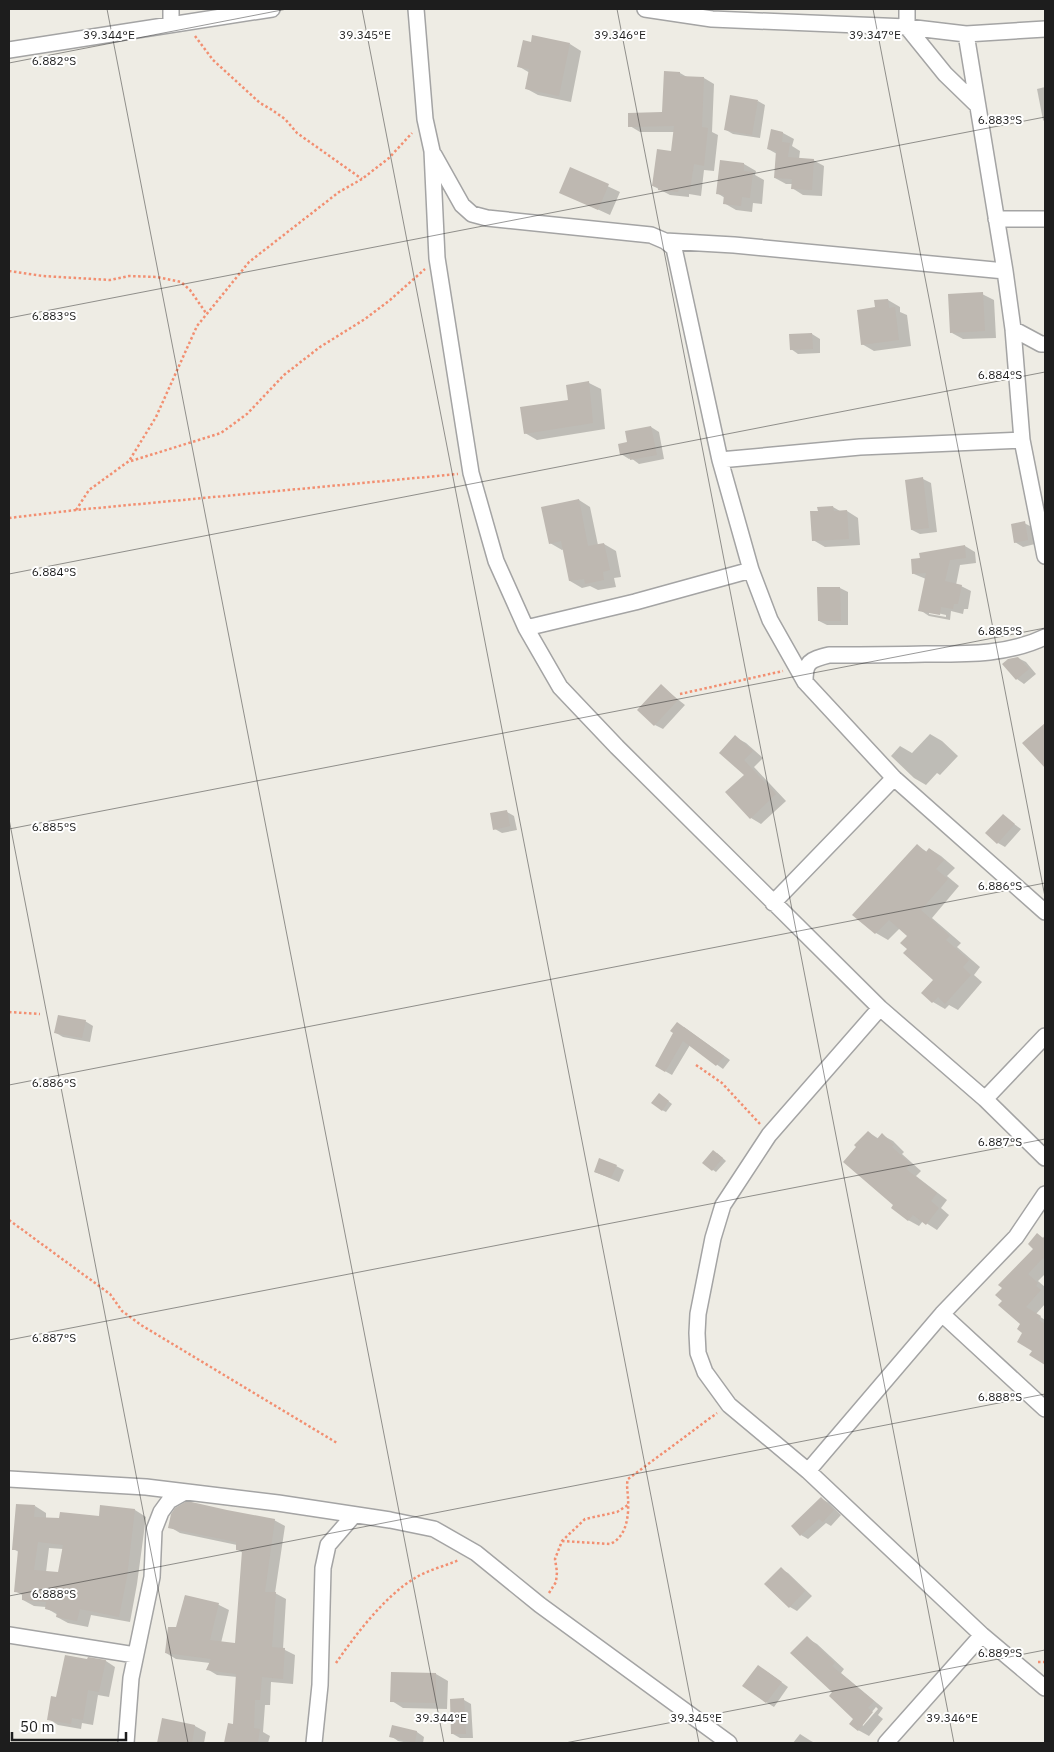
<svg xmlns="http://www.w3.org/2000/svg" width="1054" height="1752" font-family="'IBM Plex Sans',sans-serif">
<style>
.shadow{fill:#0003;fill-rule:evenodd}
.building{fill:#beb8b1;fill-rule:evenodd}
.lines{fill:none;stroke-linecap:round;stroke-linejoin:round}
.minor-casing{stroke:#a4a4a4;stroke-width:18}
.path{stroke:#f28f71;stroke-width:2.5;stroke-dasharray:2.5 2.5;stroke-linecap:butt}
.minor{stroke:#fff;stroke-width:15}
.ticks{fill:none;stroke:#1d1d1d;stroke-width:1;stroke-opacity:0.45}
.ticks-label{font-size:12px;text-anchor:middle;fill:#1d1d1d;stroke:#fff;stroke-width:4;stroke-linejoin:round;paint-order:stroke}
</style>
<rect width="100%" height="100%" fill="#eeece4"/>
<path class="shadow" d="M570,44L581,51L571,102L538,95L527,89L530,73L518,66Z
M680,73L687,77L704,78L714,84L712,132L718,135L714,171L704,170L701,196L689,194V197L670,195L653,186L672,153L675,132H640L630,126L663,114Z
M1045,87V122L1043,120L1037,89Z
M758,101L765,105L760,138L733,134L726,130Z
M772,131L783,133L794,139L792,146L800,151L799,159L813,160L824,166L822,196L803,195L792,188L793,184H786L775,178L777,154L768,149Z
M721,161L744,164L756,171L755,175L764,180L762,204L753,203L752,212L736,210L724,203L725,198L717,193Z
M571,169L620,192L610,215L560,192Z
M982,294L994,300L996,338L963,339L952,333Z
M888,300L900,307V312L907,315L911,346L874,351L862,344Z
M812,334L820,339V353L798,354L791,349Z
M589,383L601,389L605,429L537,440L525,433L570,401Z
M651,427L659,432L664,459L639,464L631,458L629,459L621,454L628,443Z
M923,479L931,483L937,532L920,534L912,530Z
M579,500L590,507L598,545L604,544L616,551L621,577L614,578L616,587L598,590L590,586L582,588L570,581L564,549L562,550L550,543Z
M833,507L840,511H847L858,518L860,545L825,547L813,540L819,512Z
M1024,523L1032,527L1035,544L1023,547L1015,542Z
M965,546L975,552L976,563L960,565L956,585L961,586L971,591L968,609H964L963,614L951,611L950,620L929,616L920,610L926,579L914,574L921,559ZM929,611L946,615V617L929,614Z
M819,588H840L848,592V625H827L819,621Z
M1018,658L1026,662L1036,674L1024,684L1017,679Z
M661,686L685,705L663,729L655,725Z
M930,734L942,741L958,756L940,775L937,773L926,785L914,778L891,756L900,746L912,753Z
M735,737L746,743L763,758L754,767L786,801L761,824L751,818L746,775Z
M507,812L514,816L517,830L502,833L495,829Z
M1003,816L1021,829L1005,847L998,843Z
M918,846L927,852L930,849L941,856L955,868L947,876L959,886L932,918L961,943L957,947L980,967L974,975L982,982L958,1010L949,1005L945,1009L933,1002L923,993L935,980L909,949V936L900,928L888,940L876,933L854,915Z
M85,1021L93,1026L90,1042L63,1037L56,1033Z
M684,1027L730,1060L723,1069L690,1045L672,1075L656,1066Z
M663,1097L672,1104L666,1112L662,1110Z
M868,1132L879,1139L882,1135L893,1141L904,1152L902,1154L921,1171L916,1176L947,1200L941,1208L949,1215L937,1230L923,1221L919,1226L908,1220L895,1205Z
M717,1153L726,1161L716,1172L703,1163Z
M616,1166L624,1170L619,1182L595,1172Z
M1037,1235L1045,1239V1274L1038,1281L1045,1287V1304L1036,1314L1045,1320V1364L1031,1355L1034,1351L1021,1324L1000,1305L1035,1249Z
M822,1499L829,1503L841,1515L831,1526L826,1523L808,1539L801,1535Z
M35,1506L46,1513V1519L100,1518L135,1510L146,1517L137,1584L130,1622L91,1615L88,1627L68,1623L57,1617L58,1615L46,1608V1607L34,1606L23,1600L24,1596L15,1591L19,1552L13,1549ZM49,1548L63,1549L59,1573L46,1572Z
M274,1520L285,1526L275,1593L286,1599L283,1649L295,1655L293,1684L271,1682L270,1705H265L263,1732L270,1736L268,1743H226L229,1725L234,1726L237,1677L217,1675L207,1669L210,1663L176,1659L166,1653L177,1629L185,1596L219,1605L229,1610L221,1643L236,1644L243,1553L237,1549V1545L180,1533L170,1527Z
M781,1569L788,1573L812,1596L797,1611L790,1607Z
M807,1638L817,1644L844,1669L841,1673L883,1708L878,1715L883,1719L869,1736L858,1730L855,1718L834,1692ZM876,1707L878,1709L863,1726L862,1724Z
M88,1661H106L115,1667L109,1697L98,1695L93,1725L82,1723L81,1729L58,1725L49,1719L57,1698Z
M766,1671L788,1687L774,1707L766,1702Z
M436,1674L448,1681L447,1709L403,1708L392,1701Z
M464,1700L471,1704L473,1738H460L453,1734Z
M163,1719L195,1726L206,1732L204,1743H158Z
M393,1727L417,1732L424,1737L423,1743H409L398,1741L391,1736Z
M800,1734L811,1741L815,1743H793Z"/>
<path class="building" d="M532,35L570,43L559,96L525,89L529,69L517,67L523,40L531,42Z
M664,71L680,72V76L704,77L702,127L708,128L704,166L694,164L690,190L679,189L678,192L658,190V187L652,186L657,149L671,151L674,126L628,127V113L662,112Z
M730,95L758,100L752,135L724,130Z
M771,129L783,132L782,142L790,143L788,157L814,159L812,190L791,189L792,179L774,178L776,151L767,149Z
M720,160L744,163V171L753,172L750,198L742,197L741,206L723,204L724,195L716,194Z
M570,167L609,184L598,210L559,193Z
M983,292L985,331L950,333L948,294Z
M888,299L889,308L895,307L899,340L861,345L857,310L875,307L874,300Z
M812,333L813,349L790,350L789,334Z
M589,381L593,423L524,434L520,407L568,400L566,385Z
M651,426L657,455L630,460L629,453L620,455L618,444L627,442L625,431Z
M923,477L929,528L911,530L905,480Z
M579,499L588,546L604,543L610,570L603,572L604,580L585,584L584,579L569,581L561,541L549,544L541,507Z
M833,506L834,511L847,510L849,539L812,541L810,511H818L817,507Z
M1025,521L1028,540L1014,543L1011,524Z
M965,545L966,558L950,560L945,581L962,585L958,604H954L953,609L941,607L940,615L918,611L926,573L912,574L911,559L920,558L919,553Z
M817,587H840L841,621H818Z
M1018,657L1029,669L1016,680L1002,664L1008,659Z
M661,684L678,700L654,726L637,710Z
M1045,723V768L1022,743Z
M735,735L753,751L744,760L776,794L750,819L725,792L744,775L719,753Z
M507,810L510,826L493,830L490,813Z
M1003,814L1015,824L997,844L985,833Z
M917,844L926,852L929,848L944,860L936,869L948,879L921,910L950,936L946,940L969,960L963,967L971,975L945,1004L938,997L932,1003L921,993L933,980L903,953L907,949L900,943L907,936L889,920L875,934L852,915Z
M58,1015L86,1020L82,1038L54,1033Z
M677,1022L724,1056L716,1066L683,1041L665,1072L655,1066L673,1033L670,1031Z
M659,1093L669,1101L662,1111L651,1103Z
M868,1131L877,1139L882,1133L894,1145L892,1147L911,1164L906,1169L937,1193L931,1201L939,1208L926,1225L913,1215L908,1221L891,1208L893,1205L843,1162L856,1147L854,1145Z
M713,1150L723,1158L712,1171L702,1163Z
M599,1158L617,1165L611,1178L594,1172Z
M1037,1233L1043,1238L1045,1235V1260L1043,1258L1028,1274L1038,1283L1036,1286L1041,1290L1026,1307L1041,1316L1039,1320L1045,1324V1365L1029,1355L1032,1351L1017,1342L1022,1333L1017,1329L1020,1324L998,1305L1002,1301L995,1295L1002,1288L998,1285L1033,1249L1028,1244Z
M821,1497L834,1510L823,1522L819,1519L800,1536L791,1526Z
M187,1501L227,1510L275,1519L265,1592H276L272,1647L285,1648L283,1679L262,1677L260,1700H255L254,1728L260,1729L258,1743H224L228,1723L233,1724L236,1674L206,1670L211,1659L165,1653L168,1627H176L185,1595L219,1603L210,1640L235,1643L242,1551L236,1550V1542L168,1528L171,1514L175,1508Z
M16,1504L35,1505L34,1517L59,1518L60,1512L99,1516L100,1505L135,1509L127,1577L119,1617L80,1609L77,1621L56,1617L57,1612L45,1609L46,1602L22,1600V1593L14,1592L18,1550H12ZM38,1542L63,1545L58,1572L34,1570Z
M781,1567L805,1591L789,1608L764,1584Z
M807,1636L835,1663L832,1666L874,1701L868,1708L873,1712L858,1731L849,1724L853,1719L829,1696L832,1692L790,1653Z
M65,1655L87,1659L88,1657L106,1660L99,1692L88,1690L83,1720L72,1718L71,1724L47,1720L51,1696L56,1697Z
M758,1665L782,1682L766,1703L742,1686Z
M391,1672L436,1673V1703L390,1702Z
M464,1698L466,1734H451L450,1699Z
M162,1718L195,1725L192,1743H157Z
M392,1725L417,1731L415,1743L389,1737Z"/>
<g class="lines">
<defs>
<path id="minor" d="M171,9V24
M416,9L425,119L432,151L437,258L471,473L496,561L526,628L560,687L617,747L880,1008L985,1099L1045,1158
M645,9L712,19L907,27L966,34L1045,29
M907,9V27L945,74L978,106
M966,34L1005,271L1013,329L1022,440L1045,556
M9,50L272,9
M434,155L462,205L472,214L487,218L651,235L665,241L674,248L720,460L751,570L770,620L805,682L894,778L1045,912
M996,219H1045
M665,241L734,245L1005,271
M1013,329L1041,344H1045
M720,460L860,447L1022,440
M526,628L635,602L751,570
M805,682C805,662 809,660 829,655C861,655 893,655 925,654C966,654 1008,655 1045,637
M773,903L894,778
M880,1008L769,1135L723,1205L713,1238L698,1314L697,1333L698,1353L705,1372L729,1405L808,1471L982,1635L1045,1688
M985,1099L1045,1036
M942,1314L1045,1409
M808,1471L942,1314L1016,1237L1045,1194
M9,1479L146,1487L278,1503L390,1520L434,1529L476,1553L540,1605L729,1743
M9,1635L135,1655
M126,1743L131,1678L152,1577L154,1530L161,1512L169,1501L185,1492
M314,1743L320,1685L323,1568L328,1545L354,1515
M886,1743L982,1635"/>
</defs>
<use href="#minor" class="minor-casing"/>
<path class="path" d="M195,36L213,60L260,103L272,110L285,119L297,133L362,179
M9,271L43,276L110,280L129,276L157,277L181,282L190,290L206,313
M131,461L221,433L247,414L284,375L320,347L365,319L390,300L425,269
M76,510L89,490L129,461L156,417L197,326L249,262L339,192L362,179L389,158L412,133
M9,518L76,510L458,474
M680,694L783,671
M9,1012L40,1014
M696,1065L722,1083L760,1124
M9,1220L110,1294L122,1311L141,1325L337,1443
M562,1541L610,1544C627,1537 629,1515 628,1499C628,1492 626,1485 628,1479L717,1413
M549,1593L556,1582L557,1572L555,1559L562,1541L585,1519L617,1512L628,1505
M1038,1662H1045
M336,1663C356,1634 385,1596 415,1578C428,1570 445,1566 459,1560"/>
<use href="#minor" class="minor"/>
</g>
<path class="ticks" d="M107,9L444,1743M362,9L699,1743M617,9L954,1743M873,9L1045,897M9,63L287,9M9,318L1045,117M9,574L1045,372M9,819L188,1743M9,829L1045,628M9,1085L1045,883M9,1340L1045,1139M9,1596L1045,1394M565,1743L1045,1650"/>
<g class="ticks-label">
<text x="875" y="39">39.347°E</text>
<text x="109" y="39">39.344°E</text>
<text x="365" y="39">39.345°E</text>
<text x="620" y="39">39.346°E</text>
<text x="54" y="65">6.882°S</text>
<text x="1000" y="124">6.883°S</text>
<text x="54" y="320">6.883°S</text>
<text x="1000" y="379">6.884°S</text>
<text x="54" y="576">6.884°S</text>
<text x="1000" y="635">6.885°S</text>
<text x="54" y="831">6.885°S</text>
<text x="1000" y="890">6.886°S</text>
<text x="54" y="1087">6.886°S</text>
<text x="1000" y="1146">6.887°S</text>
<text x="54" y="1342">6.887°S</text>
<text x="1000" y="1401">6.888°S</text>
<text x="54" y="1598">6.888°S</text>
<text x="1000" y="1657">6.889°S</text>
<text x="441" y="1722">39.344°E</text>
<text x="696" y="1722">39.345°E</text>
<text x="952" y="1722">39.346°E</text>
</g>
<rect width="1054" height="1752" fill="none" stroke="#1d1d1d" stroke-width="20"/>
<path d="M12 1732v8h114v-8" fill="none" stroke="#1d1d1d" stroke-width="2.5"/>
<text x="20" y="1732" font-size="15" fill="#1d1d1d" stroke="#ffffff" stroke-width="4" paint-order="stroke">50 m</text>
</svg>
